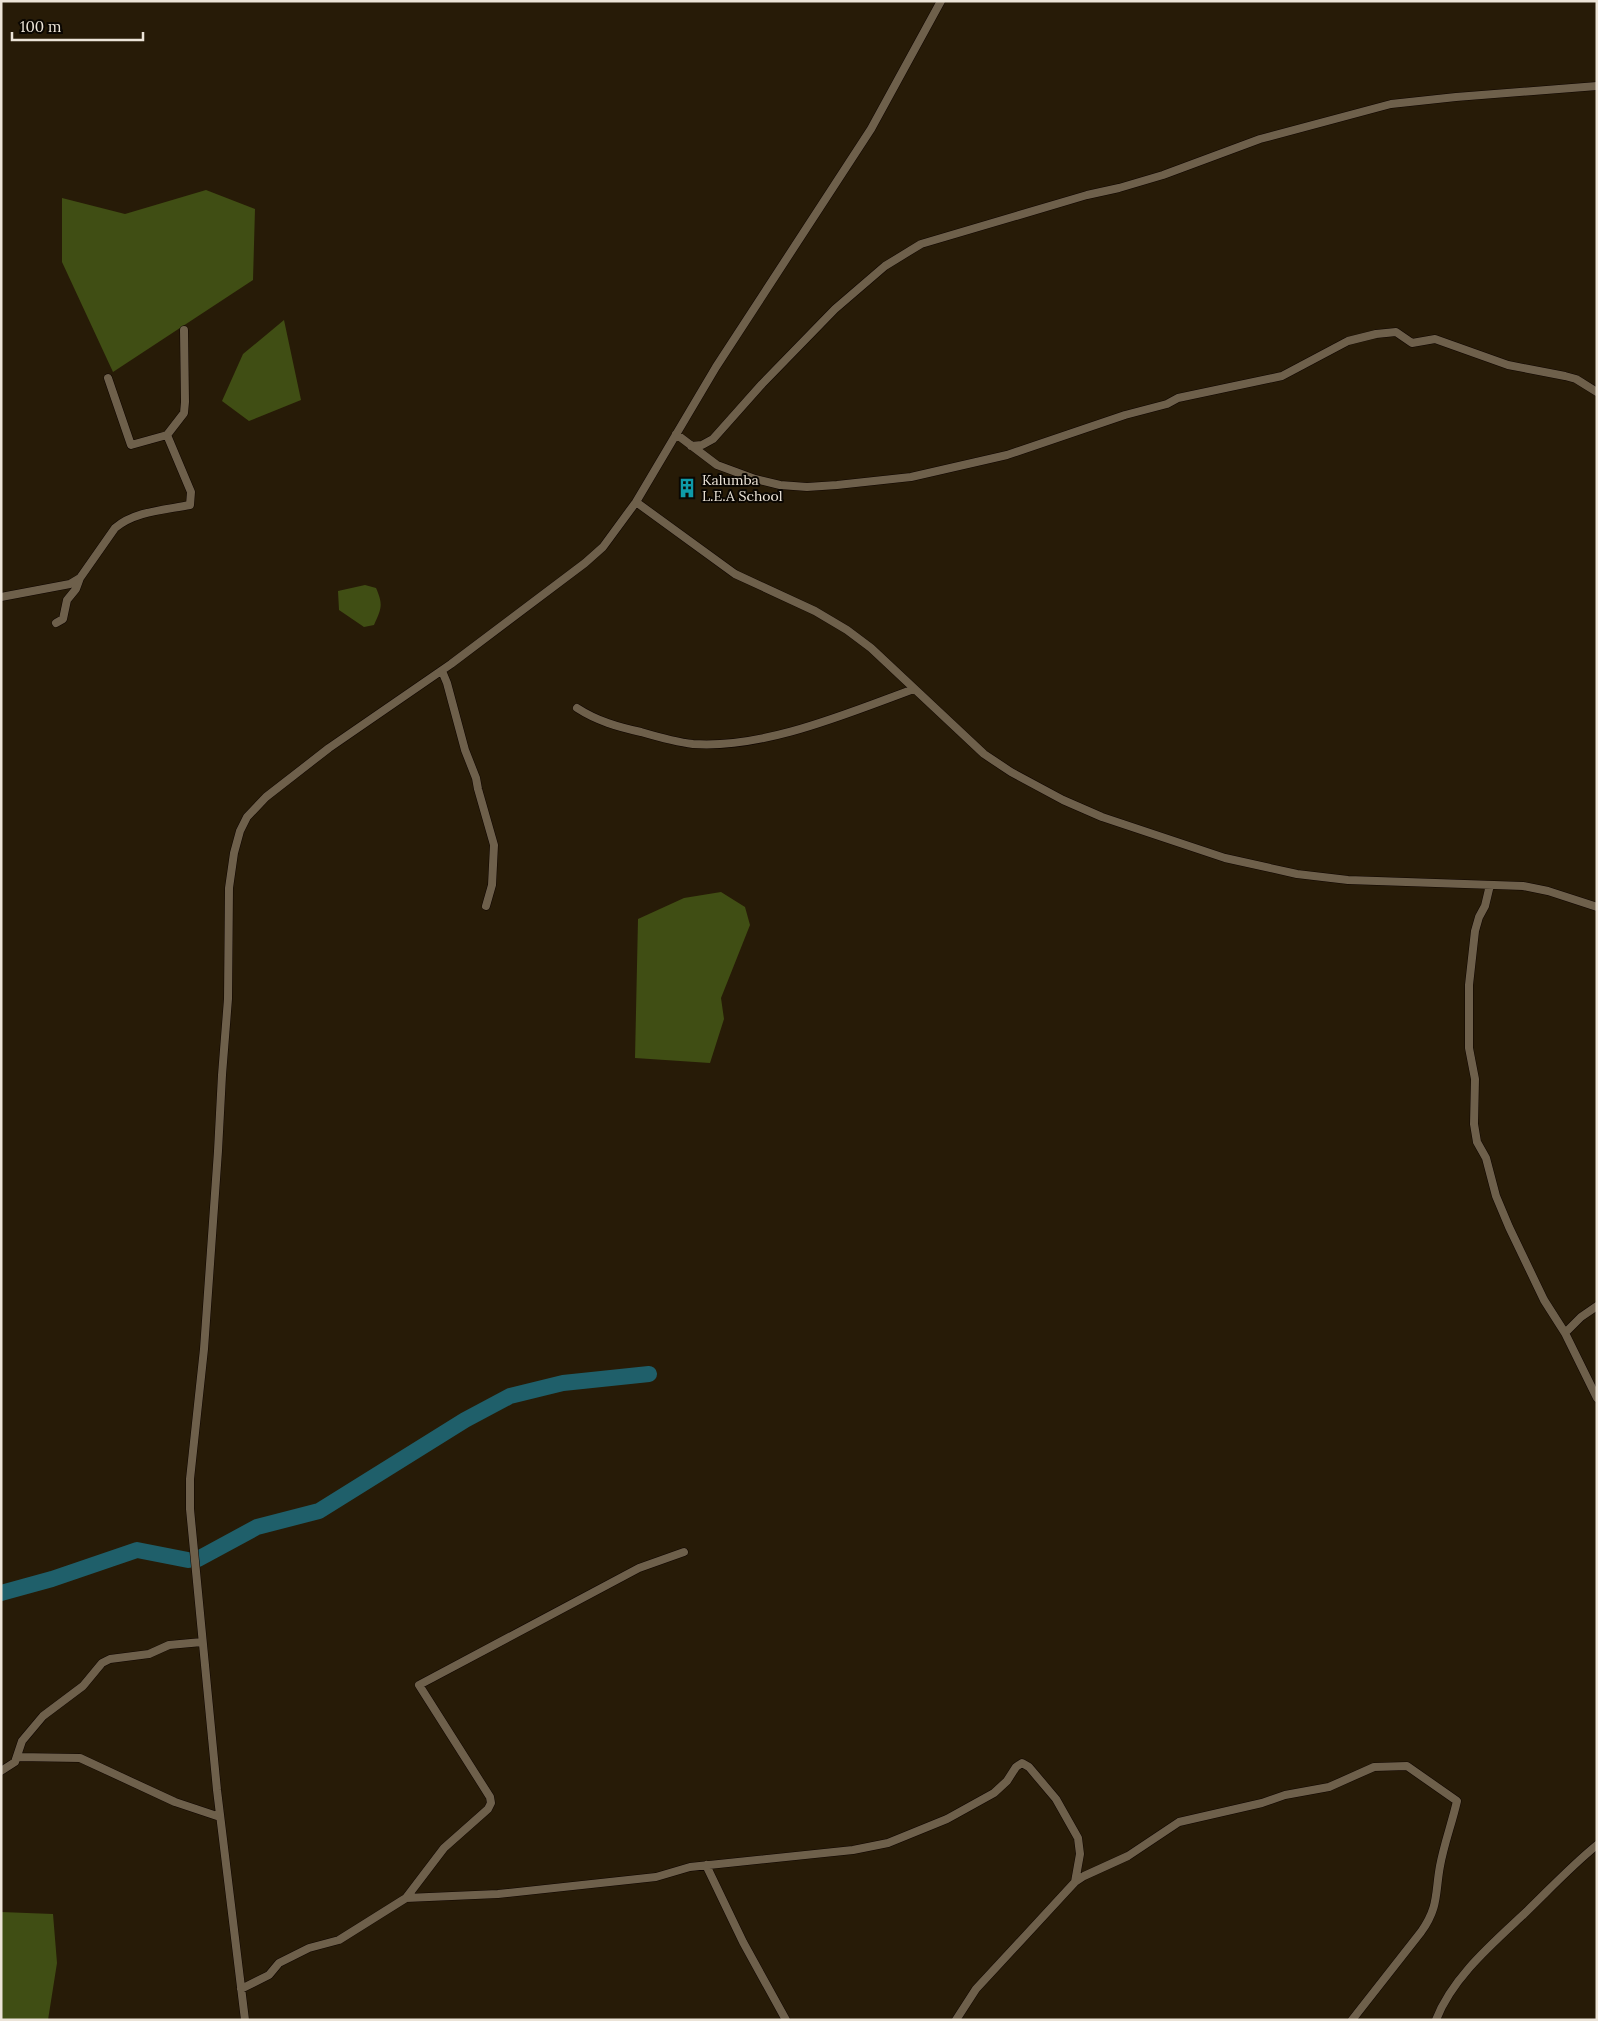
<svg xmlns="http://www.w3.org/2000/svg" width="1598" height="2021" font-family="Lora,serif">
<style>
.forest{fill:#404e14}
.lines{fill:none;stroke-linecap:round;stroke-linejoin:round}
.river{stroke:#1f5f6a;stroke-width:16}
.street-casing{stroke:#0f0500;stroke-width:9}
.street{stroke:#6e604b;stroke-width:8}
.labels{text-anchor:middle;dominant-baseline:central;stroke-width:4;stroke-linejoin:round;paint-order:stroke}
.poi-label{font-size:14px;fill:#ece4d8;stroke:#0b0702;text-anchor:start}
</style>
<rect width="100%" height="100%" fill="#271b07"/>
<path class="forest" d="M206,190L255,209L253,280L113,372L62,262V198L125,214Z
M284,320L301,400L249,421L222,401L243,354Z
M365,585L376,588C383,604 382,608 374,625L364,627L339,610L338,591Z
M721,892L745,907L750,925L721,998L724,1019L710,1063L635,1058L638,919L684,898Z
M1,1912L53,1914L57,1963L48,2020H1Z"/>
<g class="lines">
<path class="river" d="M198,1559L257,1527L319,1511L465,1420L510,1396L563,1383L649,1374
M1,1593L52,1579L137,1550L188,1560"/>
<defs>
<path id="street" d="M108,378L131,445L167,435
M676,434L717,465L755,479L780,485L807,487L837,485L911,477L1007,455L1125,415L1167,404L1178,398L1282,376L1348,341L1376,334L1396,332L1412,343L1435,339L1508,365L1565,376L1576,379L1597,392
M691,446L702,445L713,439L762,384L835,309L885,266L921,244L1087,195L1119,188L1163,175L1260,139L1391,104L1456,97L1597,86
M636,502L735,574L815,611L847,630L871,648L984,754L1011,772L1063,800L1102,817L1225,858L1297,874L1348,880L1523,886L1548,891L1597,907
M1,597L70,584L80,578L115,528C135,511 165,510 190,505L191,492L167,435L184,413L185,402L184,330
M56,623L63,619L67,600L76,589L80,578
M442,671L447,683L465,750L476,778L478,789L494,845L492,885L486,906
M577,708C597,721 618,727 641,732C658,737 675,742 693,744C765,749 848,713 914,689
M1490,885L1485,906L1479,917L1475,931L1469,985V1048L1475,1079L1474,1124L1477,1142L1486,1158L1496,1196L1509,1227L1544,1300L1565,1333L1597,1398
M1565,1333L1581,1317L1597,1306
M17,1757L80,1758L175,1802L220,1817
M1,1771L15,1762L22,1741L43,1716L83,1686L102,1663L110,1659L149,1654L169,1645L202,1642
M706,1865L743,1942L786,2020
M1075,1882L1084,1876L1128,1856L1179,1822L1262,1803L1285,1795L1329,1787L1374,1767L1407,1766L1457,1801C1452,1823 1444,1844 1440,1866C1435,1893 1439,1907 1421,1932L1352,2020
M406,1898L498,1894L656,1877L690,1867L853,1850L888,1843L947,1819L994,1793L1007,1781L1016,1767L1022,1763L1029,1767L1056,1799L1078,1838L1080,1854L1075,1882L976,1989L956,2020
M241,1989L269,1975L279,1963L309,1948L339,1940L406,1898L444,1848L488,1809L491,1803L490,1797L419,1685L639,1568L684,1552
M245,2020L217,1790L190,1509V1479L204,1349L218,1151L222,1075L228,999L229,888L234,853L240,831L247,817L266,797L329,748L451,664L585,563L603,547L636,502L716,367L871,129L941,1
M1436,2020C1452,1978 1492,1944 1524,1914C1548,1891 1571,1866 1597,1845"/>
</defs>
<use href="#street" class="street-casing"/>
<use href="#street" class="street"/>
</g>
<defs>
<symbol id="building-bare" viewBox="-9 -9 18 18"><path d="M-4-6H4V6H1V3H-1V6H-4ZM-2.5-4.3h1.7v1.8h-1.7ZM.8-4.3h1.7v1.8H.8ZM-2.5-1h1.7V.8h-1.7ZM.8-1h1.7V.8H.8Z" fill="#0f9aa8" stroke="#0b0702" stroke-width="2.5" paint-order="stroke"/></symbol>
</defs>
<g fill-rule="evenodd">
<use href="#building-bare" x="673" y="474" width="28" height="28"/>
</g>
<g class="labels">
<g class="poi-label">
<text x="702" y="480">Kalumba<tspan x="702" dy="16">L.E.A School</tspan></text>
</g>
</g>
<rect width="1598" height="2021" fill="none" stroke="#ece4d8" stroke-width="5"/>
<path d="M12 32v8h131v-8" fill="none" stroke="#ece4d8" stroke-width="2.5"/>
<text x="20" y="32" font-size="15" fill="#ece4d8" stroke="#0b0702" stroke-width="4" paint-order="stroke">100 m</text>
</svg>
